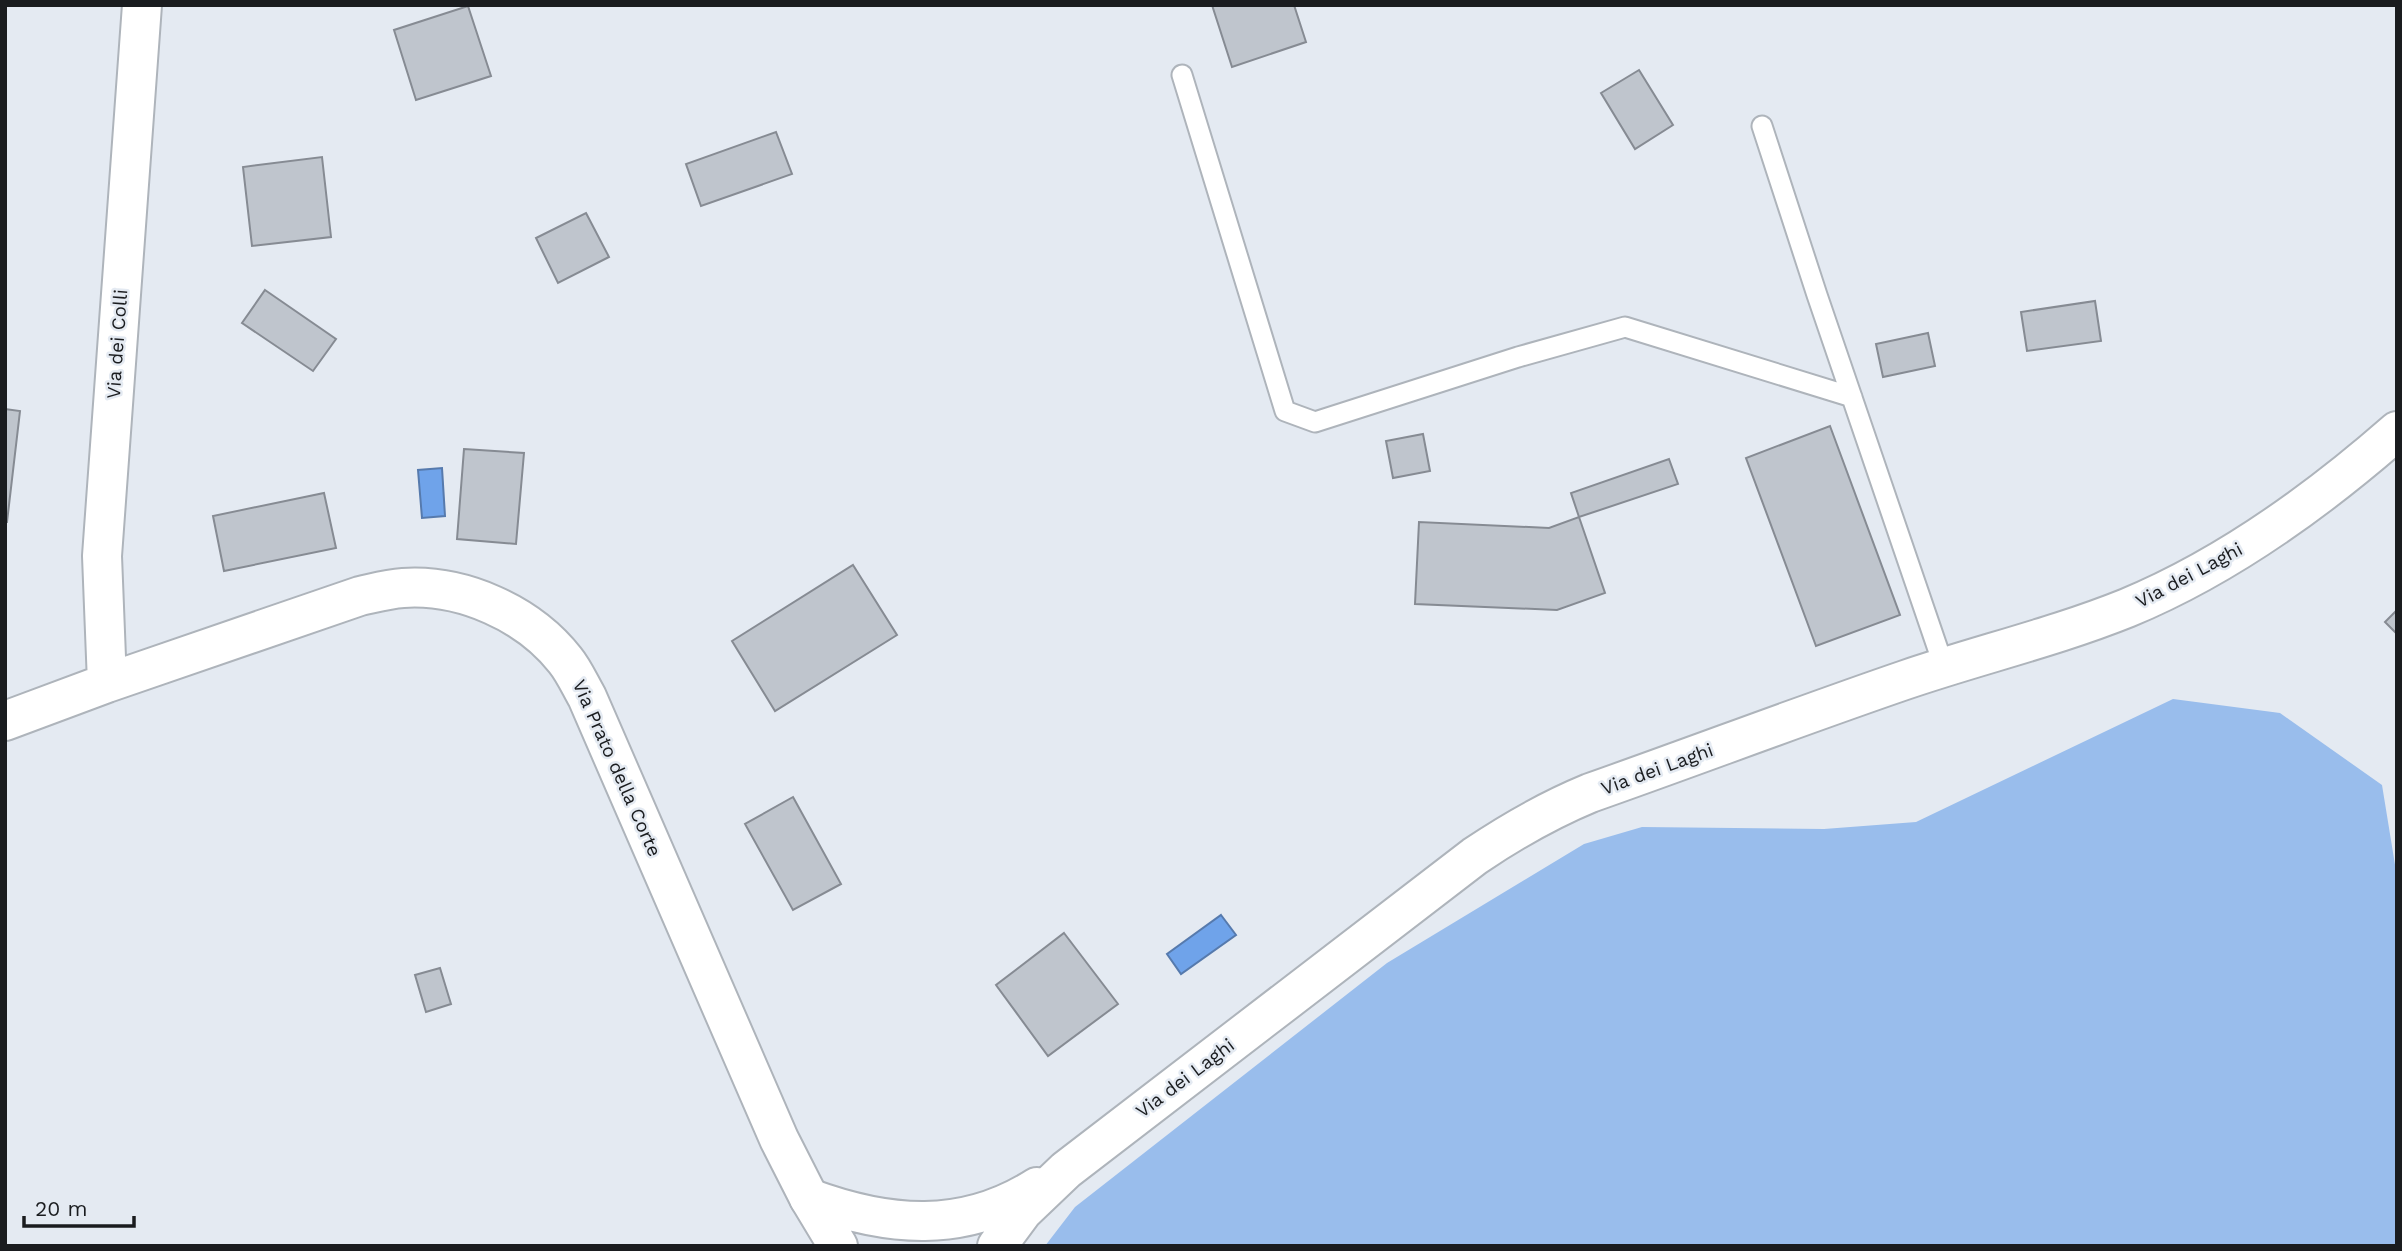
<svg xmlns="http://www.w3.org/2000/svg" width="2402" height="1251" font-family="'Work Sans',sans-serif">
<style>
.green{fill:#99bdec}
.water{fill:#6fa3ea;stroke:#567aad;stroke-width:2}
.building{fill:#bfc5cd;stroke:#868b93;stroke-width:2}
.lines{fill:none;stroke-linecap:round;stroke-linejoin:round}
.lane-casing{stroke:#aeb4bb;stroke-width:23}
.street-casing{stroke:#aeb4bb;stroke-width:42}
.secondary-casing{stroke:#aeb4bb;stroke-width:42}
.lane{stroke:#fff;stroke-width:19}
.street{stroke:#fff;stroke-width:38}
.secondary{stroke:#fff;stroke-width:38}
.labels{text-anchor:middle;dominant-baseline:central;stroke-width:5;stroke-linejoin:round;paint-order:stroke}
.street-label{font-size:19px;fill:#1a1c1f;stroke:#e4eaf2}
</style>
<rect width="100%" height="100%" fill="#e4eaf2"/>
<path class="green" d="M2173,699L2280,713L2382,785L2397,877V1246H1045L1075,1207L1387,963L1584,844L1642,827L1824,829L1916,822Z"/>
<path class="water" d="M442,468L445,516L422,518L418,470Z
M1221,915L1236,935L1181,974L1167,954Z"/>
<path class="building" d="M1212,5H1294L1306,42L1232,67Z
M468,6L491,76L416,100L394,30Z
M1639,70L1673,125L1635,149L1601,93Z
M776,132L792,174L701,206L686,164Z
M322,157L331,237L252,246L243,167Z
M586,213L609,257L558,283L536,238Z
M265,290L336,339L313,371L242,323Z
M2095,301L2101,341L2027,351L2021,312Z
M1928,333L1935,366L1883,377L1876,344Z
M5,409L20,411L7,522H5Z
M1830,426L1900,615L1816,646L1746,458Z
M1423,434L1430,471L1393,478L1386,441Z
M464,449L524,453L516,544L457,539Z
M1669,459L1678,484L1579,517L1571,493Z
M324,493L336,548L224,571L213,516Z
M1579,517L1605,593L1557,610L1415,604L1419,522L1549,528Z
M853,565L897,635L775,711L732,641Z
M2397,610V634L2385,622Z
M793,797L841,884L793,910L745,824Z
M1064,933L1118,1004L1048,1056L996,985Z
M440,968L451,1004L426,1012L415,975Z"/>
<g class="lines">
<defs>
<path id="lane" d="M1182,75L1285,411L1315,422L1518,357L1625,327L1852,397
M1762,126L1817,295L1944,667"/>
<path id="street" d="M107,683L102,556L142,5
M5,721L107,683L360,596C374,593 388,589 403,588C462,584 528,613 565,660C574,671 580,685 587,697L779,1139L809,1198"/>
<path id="secondary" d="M809,1198C888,1227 963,1234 1037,1187
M809,1198L838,1246
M997,1246L1023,1211L1066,1170L1475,856C1512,831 1549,810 1590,793C1695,756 1800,716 1905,680C1978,655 2055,637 2127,608C2226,567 2316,502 2397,431"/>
</defs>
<use href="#lane" class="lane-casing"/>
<use href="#street" class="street-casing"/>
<use href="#secondary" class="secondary-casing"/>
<use href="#lane" class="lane"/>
<use href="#street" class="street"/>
<use href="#secondary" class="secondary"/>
</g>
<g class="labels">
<g class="street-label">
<text transform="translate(117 344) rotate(-86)">Via dei Colli</text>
<text transform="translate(2189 575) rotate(-28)">Via dei Laghi</text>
<text transform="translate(617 768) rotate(66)">Via Prato della Corte</text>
<text transform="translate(1657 769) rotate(-20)">Via dei Laghi</text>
<text transform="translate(1185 1078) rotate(-37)">Via dei Laghi</text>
</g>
</g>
<rect width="2402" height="1251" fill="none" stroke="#1a1c1f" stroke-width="14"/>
<path d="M24 1216v10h110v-10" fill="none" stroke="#1a1c1f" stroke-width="3.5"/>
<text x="35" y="1216" font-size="21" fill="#1a1c1f" stroke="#e4eaf2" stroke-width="5" paint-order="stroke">20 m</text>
</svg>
